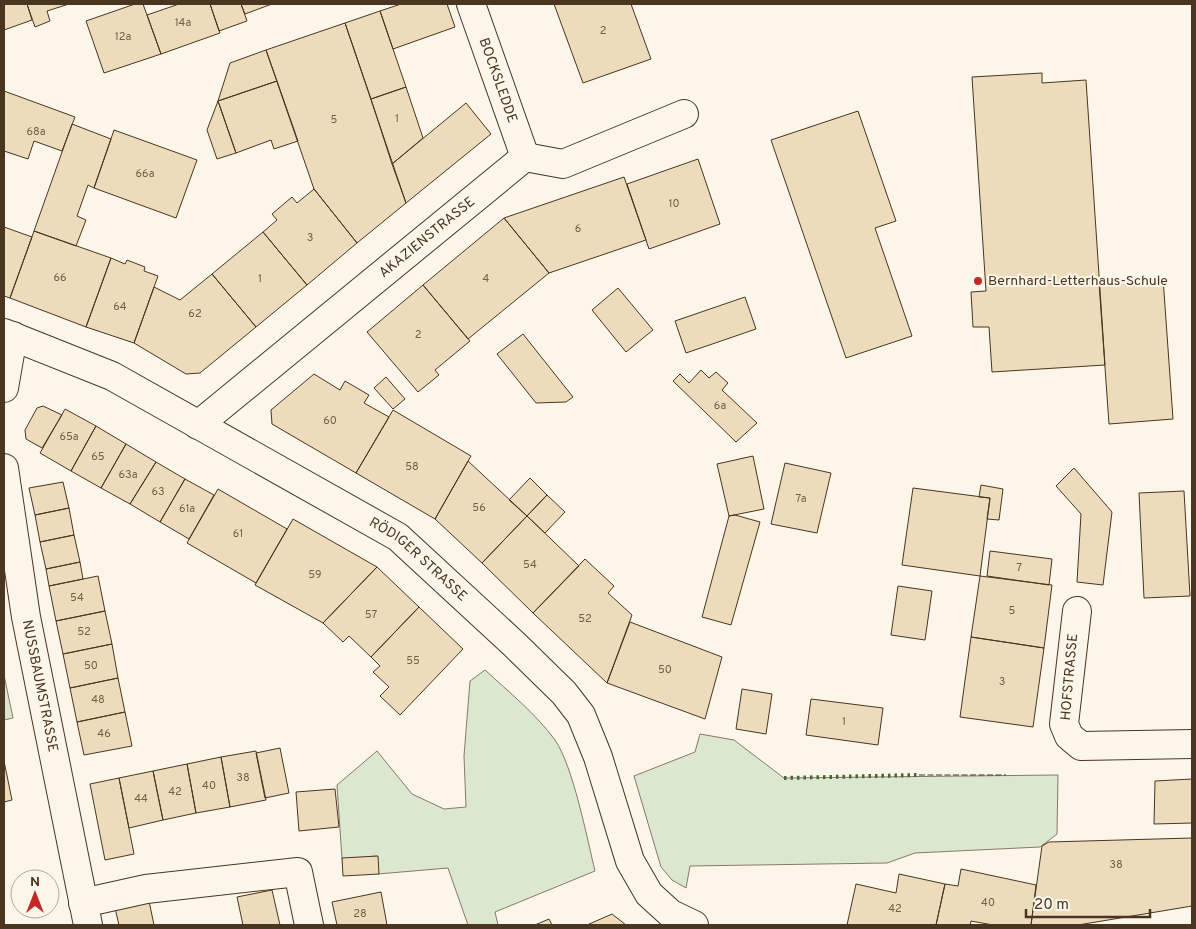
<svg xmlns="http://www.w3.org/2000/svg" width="1196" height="929" font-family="Overpass,sans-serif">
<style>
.green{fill:#dce7d0;stroke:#887966}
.building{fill:#ecdcbc;stroke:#4a3520}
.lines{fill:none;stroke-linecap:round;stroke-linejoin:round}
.street-casing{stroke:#4a3520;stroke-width:30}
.street{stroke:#fbf6e9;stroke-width:28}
.hedge{stroke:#436837;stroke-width:4;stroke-dasharray:2.5 4;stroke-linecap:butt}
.fence{stroke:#4a3520;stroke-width:1;stroke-dasharray:6 2.5;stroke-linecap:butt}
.poi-dot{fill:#c62828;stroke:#fbf6e9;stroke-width:2}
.labels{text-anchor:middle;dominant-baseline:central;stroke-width:4;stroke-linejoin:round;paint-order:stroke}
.number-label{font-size:11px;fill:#725f47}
.street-label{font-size:14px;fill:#4a3520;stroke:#fbf6e9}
.poi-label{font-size:14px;fill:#4a3520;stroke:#fbf6e9;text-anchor:start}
</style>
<rect width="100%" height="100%" fill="#fbf6e9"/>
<path class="green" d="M485,670C509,692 536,714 555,740C573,766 587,838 595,871L495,912L498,925H468L448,868L378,874L377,856L342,859L337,785L377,751L412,794L444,809L466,807L464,756L470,681Z
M4,675L13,718L4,720Z
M700,734L734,740L784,778L1058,775L1057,834L1040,847L915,853L887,863L690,866L686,888L672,880L661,867L634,776L695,752Z"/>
<path class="building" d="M4,4H27L32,20L4,30Z
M27,4H69L47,11L50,21L35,27Z
M135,4H143L161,54L104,73L86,21Z
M179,4H210L220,33L161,54L147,15Z
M210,4H241L247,21L219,31Z
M241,4H272L245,14Z
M401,4H447L455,27L393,49L380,11Z
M554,4H631L651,59L583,83Z
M380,11L406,87L371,99L345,23Z
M345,23L406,203L357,243L314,189L266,50Z
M266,50L277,81L218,101L230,63Z
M1042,73V83L1086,80L1105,365L992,372L989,327H973L971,292L986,291L972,77Z
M277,81L298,141L274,149L271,140L236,153L218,101Z
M406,87L423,138L392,164L371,99Z
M4,91L75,117L62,151L34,141L28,159L4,151Z
M218,101L236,153L217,159L207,130Z
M466,103L491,134L406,203L392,164Z
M858,111L896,221L875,228L912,336L846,358L771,140Z
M72,124L111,139L94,188L88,185L77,216L86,220L76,246L34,231Z
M114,130L197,160L176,218L94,188Z
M698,159L720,224L649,249L627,184Z
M624,177L646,240L549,273L504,218Z
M314,189L357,243L307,285L263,232L277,220L272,214L292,197L297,203Z
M504,218L549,273L468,339L423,285Z
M4,227L32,237L10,298L4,296Z
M34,231L111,258L86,327L10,298Z
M263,232L307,285L256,327L212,274Z
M111,258L125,264L127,260L145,267L144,271L158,276L134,343L86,327Z
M212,274L256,327L200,373L186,374L134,343L154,287L180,300Z
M1163,278L1173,419L1109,424L1099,283Z
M423,285L470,341L435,370L439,375L418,392L367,332Z
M618,288L653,330L626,352L592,310Z
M745,297L756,329L686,353L675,321Z
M523,334L573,397L566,402L536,403L497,354Z
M701,370L709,378L716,372L728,383L722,390L757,423L736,442L673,381L680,374L689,383Z
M314,374L340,390L345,381L369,395L364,403L389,417L356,473L272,424L271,410Z
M386,377L405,399L393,409L374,388Z
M43,406L62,415L42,448L26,439L25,430L37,408Z
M65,409L96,426L71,471L40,453Z
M393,410L471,456L435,519L356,473Z
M96,426L126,444L101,488L71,471Z
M126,444L156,462L130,504L101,488Z
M753,456L764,509L729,516L717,464Z
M468,461L527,516L482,563L435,519Z
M156,462L185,479L160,522L130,504Z
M785,463L831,473L817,533L771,524Z
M1074,468L1112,512L1103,585L1077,582L1081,514L1056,486Z
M530,478L547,495L527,516L509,500Z
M185,479L214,495L189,539L160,522Z
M63,482L69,508L35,515L29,488Z
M981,485L1003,489L999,520L987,519L990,498L979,497Z
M913,488L990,498L980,576L902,565Z
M218,489L287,529L256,583L187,543Z
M1184,491L1190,596L1144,598L1139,493Z
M547,495L565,512L545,533L527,516Z
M69,508L74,535L40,542L35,515Z
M735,515L760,522L731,625L702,617L729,516Z
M527,516L579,566L533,613L482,563Z
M293,519L377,567L323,623L255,585Z
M74,535L80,562L46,569L40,542Z
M990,551L1052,559L1049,585L987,576Z
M585,559L614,586L608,593L632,615L607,683L533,613Z
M80,562L83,579L49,586L46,569Z
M377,567L419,607L371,657L349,636L343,642L323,623Z
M98,576L105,611L56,621L49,586Z
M980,576L1052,585L1044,648L971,637Z
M898,586L932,591L925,640L891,635Z
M419,607L463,649L400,715L380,696L389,687L373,672L380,666L371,657Z
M105,611L112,644L63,654L56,621Z
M630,622L722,657L705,719L607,683Z
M971,637L1044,648L1033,727L960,717Z
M112,644L118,678L70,688L63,654Z
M118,678L125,712L77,722L70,688Z
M742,689L772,694L766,734L736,729Z
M811,699L883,708L878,745L806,735Z
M125,712L132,746L84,755L77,722Z
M280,748L289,793L265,798L256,753Z
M256,751L266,800L230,807L221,757Z
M221,757L230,807L196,813L187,764Z
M4,761L12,800L4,802Z
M187,764L196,813L163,820L153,771Z
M153,771L163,820L129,828L119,778Z
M119,778L134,854L105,860L90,784Z
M1192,779V823L1154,824L1155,781Z
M335,789L339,827L299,831L296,792Z
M1192,838V906L1078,925H1031L1042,846L1049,842Z
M378,856L379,874L343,876L342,858Z
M961,869L1036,885L1031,925H993L971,921L970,925H936L945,884L958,886Z
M899,874L945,884L936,925H847L856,884L896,893Z
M272,890L280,925H243L237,897Z
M381,892L387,925H337L332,902Z
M149,901L154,925H119L115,908Z
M612,914L626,925H587Z
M549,919L552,925H535Z"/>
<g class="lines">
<defs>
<g id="street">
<path id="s1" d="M471,4L525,157"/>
<path id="s2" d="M4,333L112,376L398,537L515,645L564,693L581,715L598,757L630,861L649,894L671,914L694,925"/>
<path d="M4,388L13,336"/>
<path id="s3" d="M198,425L525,157L563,164L684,114"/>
<path id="s4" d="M4,468L26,617L88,925"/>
<path d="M1077,611L1064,724L1069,736L1081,746L1192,744"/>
<path d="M83,903L146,889L298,872L309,925"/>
</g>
</defs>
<use href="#street" class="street-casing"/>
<use href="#street" class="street"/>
<path class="hedge" d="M784,778L919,775"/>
<path class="fence" d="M919,775H1006"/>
</g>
<circle class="poi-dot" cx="978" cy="281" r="5"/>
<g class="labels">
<g class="number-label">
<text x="183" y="23">14a</text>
<text x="603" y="31">2</text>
<text x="123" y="37">12a</text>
<text x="397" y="119">1</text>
<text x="334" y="120">5</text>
<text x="36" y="132">68a</text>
<text x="145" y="174">66a</text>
<text x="674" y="204">10</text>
<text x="578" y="229">6</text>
<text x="310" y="238">3</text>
<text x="60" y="278">66</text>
<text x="260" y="279">1</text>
<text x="486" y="279">4</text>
<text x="120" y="307">64</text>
<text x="195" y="314">62</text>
<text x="418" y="335">2</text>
<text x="720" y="406">6a</text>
<text x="330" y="421">60</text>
<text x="69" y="437">65a</text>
<text x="98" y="457">65</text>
<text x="412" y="467">58</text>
<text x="128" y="475">63a</text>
<text x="158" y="492">63</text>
<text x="801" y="499">7a</text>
<text x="479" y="508">56</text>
<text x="187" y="509">61a</text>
<text x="238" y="534">61</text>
<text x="530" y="565">54</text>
<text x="1019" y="568">7</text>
<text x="315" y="575">59</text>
<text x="77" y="598">54</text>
<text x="1012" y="611">5</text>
<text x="371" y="615">57</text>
<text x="585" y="619">52</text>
<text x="84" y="632">52</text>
<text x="413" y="661">55</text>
<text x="91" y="666">50</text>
<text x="665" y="670">50</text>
<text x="1002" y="682">3</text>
<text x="98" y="700">48</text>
<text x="844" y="722">1</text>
<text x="104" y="734">46</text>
<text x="243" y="778">38</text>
<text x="209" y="786">40</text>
<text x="175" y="792">42</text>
<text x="141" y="799">44</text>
<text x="1116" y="865">38</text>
<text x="988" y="903">40</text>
<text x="895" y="909">42</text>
<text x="360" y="914">28</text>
</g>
<g class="street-label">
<text stroke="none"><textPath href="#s1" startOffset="81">BOCKSLEDDE</textPath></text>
<text stroke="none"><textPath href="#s3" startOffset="296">AKAZIENSTRASSE</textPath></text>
<text stroke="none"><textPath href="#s2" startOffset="474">RÖDIGER STRASSE</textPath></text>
<text transform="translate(1070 677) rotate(-85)">HOFSTRASSE</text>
<text stroke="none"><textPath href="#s4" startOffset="221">NUSSBAUMSTRASSE</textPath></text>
</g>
<g class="poi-label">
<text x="988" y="281">Bernhard-Letterhaus-Schule</text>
</g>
</g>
<rect width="1196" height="929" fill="none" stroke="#4a3520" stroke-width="10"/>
<g transform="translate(35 894)"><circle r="24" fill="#fbf6e9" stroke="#b4a999"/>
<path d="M0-4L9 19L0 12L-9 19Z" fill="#c62828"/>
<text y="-8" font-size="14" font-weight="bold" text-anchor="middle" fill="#4a3520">N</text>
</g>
<path d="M1026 909v8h124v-8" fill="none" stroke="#4a3520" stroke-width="2.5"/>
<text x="1034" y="909" font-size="15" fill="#4a3520" stroke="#fbf6e9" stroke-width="4" paint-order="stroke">20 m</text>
</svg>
